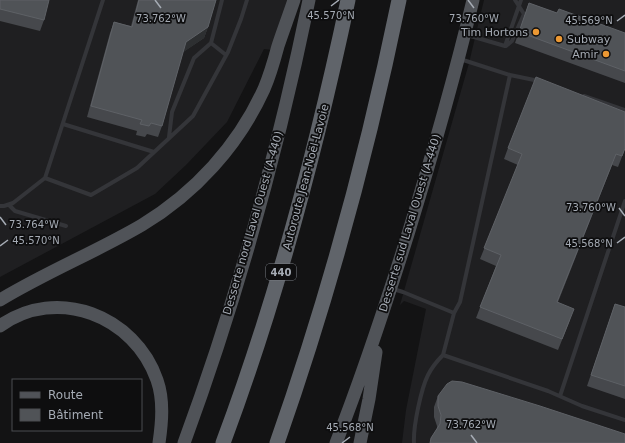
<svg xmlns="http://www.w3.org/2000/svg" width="625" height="443" font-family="'DejaVu Sans',sans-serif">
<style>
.built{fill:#1f1f21}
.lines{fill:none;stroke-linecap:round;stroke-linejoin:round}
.lane{stroke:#343539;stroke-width:4}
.primary{stroke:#505358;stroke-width:13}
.highway{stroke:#60646a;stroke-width:15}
.wall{fill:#46484c}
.shaded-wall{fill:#2d2f31}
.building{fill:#505357;stroke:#5e6166}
.ticks{fill:none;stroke:#a5abb4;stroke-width:1.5}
.poi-dot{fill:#ec9833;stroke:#0e0e0f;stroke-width:1.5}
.labels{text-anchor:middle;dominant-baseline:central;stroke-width:3.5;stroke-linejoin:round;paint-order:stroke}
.shield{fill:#0e0e0f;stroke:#787c82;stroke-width:1}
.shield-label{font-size:10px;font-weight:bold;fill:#a5abb4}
.poi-label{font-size:11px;fill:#a5abb4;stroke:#0e0e0f;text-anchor:end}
.street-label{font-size:11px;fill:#a5abb4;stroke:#0e0e0f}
.ticks-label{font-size:10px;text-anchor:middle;fill:#a5abb4;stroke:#0e0e0f;stroke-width:3.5;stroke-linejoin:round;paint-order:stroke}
</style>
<rect width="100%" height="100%" fill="#131314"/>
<path class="built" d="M0,0H289L273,50L264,49L227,122L186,165L155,194L0,277Z
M484,0H625V443H402L406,410L426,309L407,302L404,301L400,305L469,63Z"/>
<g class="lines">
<path class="lane" d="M467,35L505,46L521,0
M211,43L226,55
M506,46L512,41L524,14L515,0
M510,75L539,81
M584,96L625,110
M63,124L154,152
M169,137L172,112L194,58L211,43L222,0
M45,178L91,195L137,168L193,116L228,52L241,19L247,0
M9,205L15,211L66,226
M0,206H4L13,203L45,178L103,0
M393,289L403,292L454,313L460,302L510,75L460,59
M454,313L443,355L548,391L582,406L625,420
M560,396L625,201
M414,443C413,427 421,389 428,375C432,367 437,361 443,355"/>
<path class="primary" d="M0,300C46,272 96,252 142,225C195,193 238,146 264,89C270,75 274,61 278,46C283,31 289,15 294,0
M0,326C57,285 135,316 157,380C164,400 162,422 159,443
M184,443C237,299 278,151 309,0
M336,443C363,374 386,304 408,234C432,156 454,79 473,0
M360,443L369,399L376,352"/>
<path class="highway" d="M223,443C277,299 316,151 348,0
M277,443C328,298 368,151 399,0"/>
</g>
<path class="wall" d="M0,0L44,20L40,31L0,21Z
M138,0H216L208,27L204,38L183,52L162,126L158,137L147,134L145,137L136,135L137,131L87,117L110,33L114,22L131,26Z
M529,3L557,13L625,33V83L515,43Z
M508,148L625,149L618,167L612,165L558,302L570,320L558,350L476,318L496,266L480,259L518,165L504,159Z
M615,304L625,307V399L587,386Z
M438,396L625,443H430L431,438L437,429V426L434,417V407Z"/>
<path class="shaded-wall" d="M208,27L204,38L182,53L186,42Z
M616,154L612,165L553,313L557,302Z"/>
<path class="building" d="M0,0H49L44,20L0,9Z
M139,0H216L208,27L186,42L162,126L151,123L149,126L140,124L142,120L91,106L114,22L132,27Z
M529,3L557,13L559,9L625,33V71L519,32Z
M536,77L625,112V148L622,156L616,154L557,302L574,309L562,339L480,307L501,255L484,248L522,154L508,148Z
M615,304L625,307V386L591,375Z
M452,381L462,382L540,406L625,434V443H430L431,438L440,424L441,415L438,406V396L447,384Z"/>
<path class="ticks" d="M155,0L161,8M468,0L474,8M331,6L339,0M617,21L625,15M619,208L625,216M0,217L6,225M617,243L625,237M0,246L8,240M471,435L477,443M342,443L350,437"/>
<g class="poi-dot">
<circle cx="536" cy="32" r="4"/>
<circle cx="559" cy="39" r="4"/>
<circle cx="606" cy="54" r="4"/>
</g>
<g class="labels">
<rect class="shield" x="266" y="264" width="30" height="16" rx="3"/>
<g class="shield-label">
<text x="281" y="272">440</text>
</g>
<g class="poi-label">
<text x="528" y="32">Tim Hortons</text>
<text x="567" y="39" text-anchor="start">Subway</text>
<text x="598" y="54">Amir</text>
</g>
<g class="street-label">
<text transform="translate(306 177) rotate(-75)">Autoroute Jean-Noël-Lavoie</text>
<text transform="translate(253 223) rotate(-74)">Desserte nord Laval Ouest (A-440)</text>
<text transform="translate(410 223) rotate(-73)">Desserte sud Laval Ouest (A-440)</text>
</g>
</g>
<g class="ticks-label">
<text x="331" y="19">45.570°N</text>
<text x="161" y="22">73.762°W</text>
<text x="474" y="22">73.760°W</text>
<text x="589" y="24">45.569°N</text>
<text x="591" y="211">73.760°W</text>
<text x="34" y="228">73.764°W</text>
<text x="36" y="244">45.570°N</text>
<text x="589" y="247">45.568°N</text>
<text x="471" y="428">73.762°W</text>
<text x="350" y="431">45.568°N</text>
</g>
<rect x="12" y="379" width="130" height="52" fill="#0e0e0f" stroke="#4a4d51"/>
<rect x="20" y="392" width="20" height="6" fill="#505358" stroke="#4a4d51"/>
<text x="48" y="399" font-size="12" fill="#a5abb4">Route</text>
<rect x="20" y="409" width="20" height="12" fill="#505357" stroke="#4a4d51"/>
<text x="48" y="419" font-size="12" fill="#a5abb4">Bâtiment</text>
</svg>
